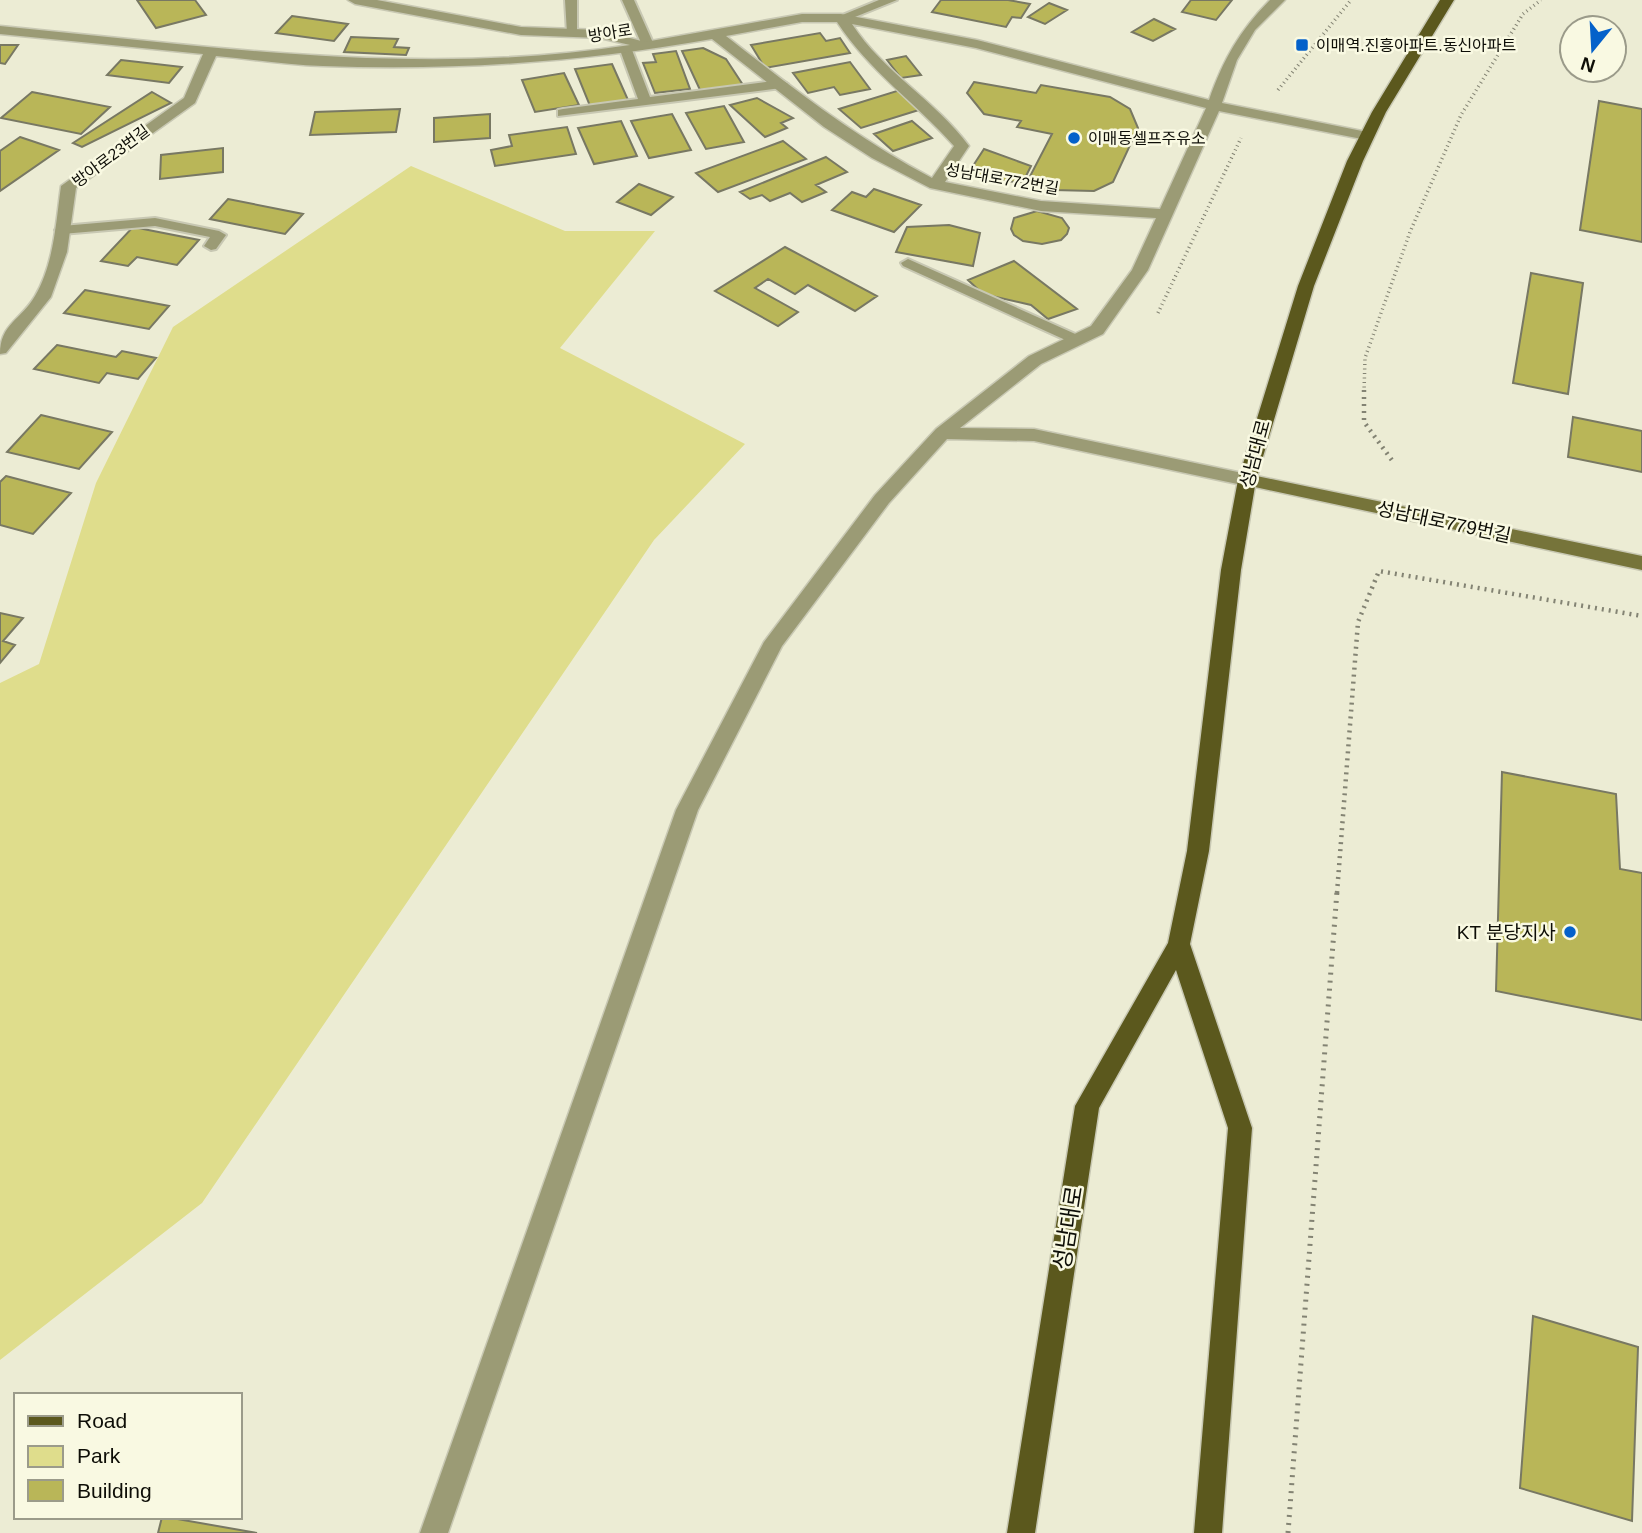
<svg xmlns="http://www.w3.org/2000/svg" width="1642" height="1533" font-family="Arial,'Noto Sans KR',sans-serif">
<style>
.green{fill:#dfdd8c}
.building{fill:#b9b658;stroke:#787863;stroke-width:2}
.lines{fill:none;stroke-linecap:round;stroke-linejoin:round}
.lane-casing{stroke:#c8c8b3;stroke-width:4}
.street-casing{stroke:#c8c8b3;stroke-width:3}
.secondary-casing{stroke:#c8c8b3;stroke-width:3}
.primary-casing{stroke:#c8c8b3;stroke-width:3}
.path-far2{stroke:#838373;stroke-width:3.5;stroke-dasharray:1 3.5;stroke-linecap:butt}
.path-far1{stroke:#838373;stroke-width:4.5;stroke-dasharray:2 5;stroke-linecap:butt}
.path{stroke:#838373;stroke-width:5;stroke-dasharray:2 6;stroke-linecap:butt}
.lane{fill:#9b9b75;fill-rule:evenodd}
.street{fill:#9b9b75;fill-rule:evenodd}
.secondary{fill:#76743a;fill-rule:evenodd}
.primary{fill:#5b581d;fill-rule:evenodd}
.poi-dot{fill:#0461ca;stroke:#f9f9e2;stroke-width:2.5}
.labels{text-anchor:middle;dominant-baseline:central;stroke-width:5;stroke-linejoin:round;paint-order:stroke}
.far-street-label{font-size:16px;fill:#0e0e07;stroke:#f9f9e2}
.far-poi-label{font-size:16px;fill:#0e0e07;stroke:#f9f9e2;text-anchor:start}
.street-label{font-size:19px;fill:#0e0e07;stroke:#f9f9e2}
.poi-label{font-size:19px;fill:#0e0e07;stroke:#f9f9e2;text-anchor:end}
.near-street-label{font-size:23px;fill:#0e0e07;stroke:#f9f9e2}
</style>
<rect width="100%" height="100%" fill="#ececd4"/>
<path class="green" d="M411,166L565,231H655L560,348L745,444L654,540L202,1203L0,1360V683L39,664L96,483L173,327Z"/>
<path class="building" d="M137,0H195L206,15L156,28Z
M941,0H1008L1030,4L1021,18L1012,17L1006,27L932,12Z
M1191,0H1232L1216,20L1182,12Z
M1049,3L1067,10L1045,24L1028,17Z
M292,16L348,24L334,41L276,33Z
M1154,19L1175,29L1153,41L1132,32Z
M820,33L826,41L840,38L850,53L765,68L751,45Z
M351,37L398,39L394,47L409,48L406,55L344,52Z
M0,45H18L5,64L0,63Z
M703,48L726,59L743,85L700,90L682,51Z
M676,51L690,89L655,93L643,63L656,62L653,54Z
M906,56L921,75L901,78L887,60Z
M121,60L182,67L169,83L107,75Z
M850,62L870,89L840,95L834,87L808,93L793,73Z
M612,64L628,100L590,106L575,69Z
M564,73L579,105L535,112L522,80Z
M974,82L1036,93L1041,85L1110,97L1130,109L1138,128L1113,182L1094,191L1053,190L1026,184L1052,134L1017,127L1021,121L984,114L967,93Z
M900,90L922,109L861,128L839,109Z
M32,92L110,107L81,134L1,118Z
M152,92L171,103L82,147L73,143Z
M757,98L793,118L781,123L787,128L765,137L730,105Z
M1599,101L1642,109V242L1580,230Z
M724,106L744,142L706,149L686,113Z
M400,109L396,132L310,135L315,112Z
M490,114V138L434,142V118Z
M672,114L691,150L649,158L631,121Z
M621,121L637,156L594,164L578,128Z
M912,121L932,138L893,151L874,134Z
M567,127L576,154L495,166L491,150L512,146L509,135Z
M20,137L59,150L0,191V151Z
M783,141L806,159L718,192L696,173Z
M223,148V172L160,179L161,155Z
M984,149L1031,166L1023,182L990,181L969,172Z
M826,157L847,172L816,185L826,192L802,202L790,193L770,201L762,195L750,199L740,192Z
M639,184L673,197L651,215L617,202Z
M874,189L921,205L894,232L832,210L852,192L866,197Z
M228,199L303,214L285,234L210,219Z
M1037,211L1062,218L1069,228L1067,234L1061,240L1042,244L1023,241L1014,235L1011,229L1014,218Z
M949,225L980,233L973,266L896,252L907,227Z
M133,227L199,240L177,265L137,257L128,266L101,261Z
M785,247L877,296L855,311L808,285L795,294L768,279L755,288L798,312L778,326L715,291Z
M1014,261L1077,309L1048,319L1031,305L983,294L968,280Z
M1531,273L1583,283L1568,394L1513,383Z
M85,290L169,306L149,329L64,313Z
M57,345L116,357L122,351L156,358L138,379L107,373L99,383L34,369Z
M41,415L112,432L79,469L7,452Z
M1573,417L1642,431V472L1568,457Z
M6,476L71,493L33,534L0,525V482Z
M0,613L23,618L3,641L15,645L0,663Z
M1502,772L1616,794L1620,869L1642,873V1020L1496,991Z
M1533,1316L1638,1347L1632,1521L1520,1488Z
M162,1517H166L257,1533H158Z"/>
<g class="lines">
<defs>
<path id="lane" d="M565,0H577V36L567,33Z
M622,0H634L654,45L653,48L642,45Z
M879,0H897L845,21L835,18Z
M626,46L632,50L650,97L781,80L788,84L781,88L558,116V110L563,109L638,99L620,50Z
M155,218L219,231L226,235L216,249L211,250L204,246L210,237L155,226L62,234L55,230L62,226Z
M908,259L1082,337L1085,340L1077,345L1072,343L903,266L901,263Z"/>
<path id="street" d="M348,0H377L521,27L600,30L645,42L802,14H841L977,40L1209,100C1223,60 1240,30 1270,0H1285L1255,30L1237,60L1222,103L1367,132L1374,136L1367,140L1219,111L1148,270L1103,334L1041,364L960,428L1034,429L1247,474L1253,476L1256,480L1253,484L1247,486L1034,441L947,439L889,503L782,646L698,810L448,1533H420L676,810L764,642L875,495L936,429L1029,356L1091,326L1132,270L1156,218L1041,211L930,188L872,158L824,127L712,39C583,62 454,71 323,66C288,65 252,59 216,56L195,103L76,188L67,252L51,297L6,353L0,354C0,324 21,320 35,296C54,264 56,222 61,186L184,98L203,54L0,34V26C208,46 421,78 630,45L600,38L521,35L355,4ZM802,22H837C868,70 916,103 954,146L932,178C856,138 794,89 726,36ZM852,24L976,48L1206,108L1160,209L1041,201L945,182L969,146C935,100 883,72 852,24Z"/>
<path id="secondary" d="M1247,474L1642,556V570L1241,484L1238,480L1241,476Z"/>
<path id="primary" d="M1440,0H1454L1386,112L1363,161L1314,286L1256,480L1241,570L1209,851L1190,944L1252,1128L1222,1533H1194L1228,1128L1176,970L1099,1108L1035,1533H1007L1075,1106L1168,943L1187,851L1221,570L1238,480L1298,286L1347,161L1372,112Z"/>
</defs>
<use href="#lane" class="lane-casing"/>
<use href="#street" class="street-casing"/>
<use href="#secondary" class="secondary-casing"/>
<use href="#primary" class="primary-casing"/>
<path class="path-far2" d="M1278,90L1351,0
M1158,313L1241,138
M1364,392L1365,358L1410,232L1461,115L1523,14L1541,0"/>
<path class="path-far1" d="M1364,390V422L1394,463
M1337,893L1358,622L1379,571L1642,616"/>
<path class="path" d="M1288,1533L1337,891"/>
<use href="#lane" class="lane"/>
<use href="#street" class="street"/>
<use href="#secondary" class="secondary"/>
<use href="#primary" class="primary"/>
</g>
<g class="poi-dot">
<rect x="1295" y="38" width="14" height="14" rx="3.5"/>
<circle cx="1074" cy="138" r="7"/>
<circle cx="1570" cy="932" r="7"/>
</g>
<g class="labels">
<g class="far-street-label">
<text transform="translate(610 33) rotate(-9)">방아로</text>
<text transform="translate(111 156) rotate(-37)">방아로23번길</text>
<text transform="translate(1002 179) rotate(10)">성남대로772번길</text>
</g>
<g class="far-poi-label">
<text x="1316" y="45">이매역.진흥아파트.동신아파트</text>
<text x="1088" y="138">이매동셀프주유소</text>
</g>
<g class="street-label">
<text transform="translate(1255 454) rotate(-75)">성남대로</text>
<text transform="translate(1444 522) rotate(12)">성남대로779번길</text>
</g>
<g class="poi-label">
<text x="1556" y="932">KT 분당지사</text>
</g>
<g class="near-street-label">
<text transform="translate(1068 1228) rotate(-81)">성남대로</text>
</g>
</g>
<rect x="14" y="1393" width="228" height="126" fill="#f9f9e2" stroke="#9b9b8a" stroke-width="2"/>
<rect x="28" y="1416" width="35" height="10" fill="#5b581d" stroke="#9b9b8a" stroke-width="2"/>
<text x="77" y="1428" font-size="21" fill="#0e0e07">Road</text>
<rect x="28" y="1446" width="35" height="21" fill="#dfdd8c" stroke="#9b9b8a" stroke-width="2"/>
<text x="77" y="1463" font-size="21" fill="#0e0e07">Park</text>
<rect x="28" y="1480" width="35" height="21" fill="#b9b658" stroke="#9b9b8a" stroke-width="2"/>
<text x="77" y="1498" font-size="21" fill="#0e0e07">Building</text>
<g transform="translate(1593 49) rotate(198)"><circle r="33" fill="#f9f9e2" stroke="#9b9b8a" stroke-width="2"/>
<path d="M0-5L12 26L0 18L-12 26Z" fill="#0461ca"/>
<text y="-10" font-size="19" font-weight="bold" text-anchor="middle" fill="#0e0e07">N</text>
</g>
</svg>
